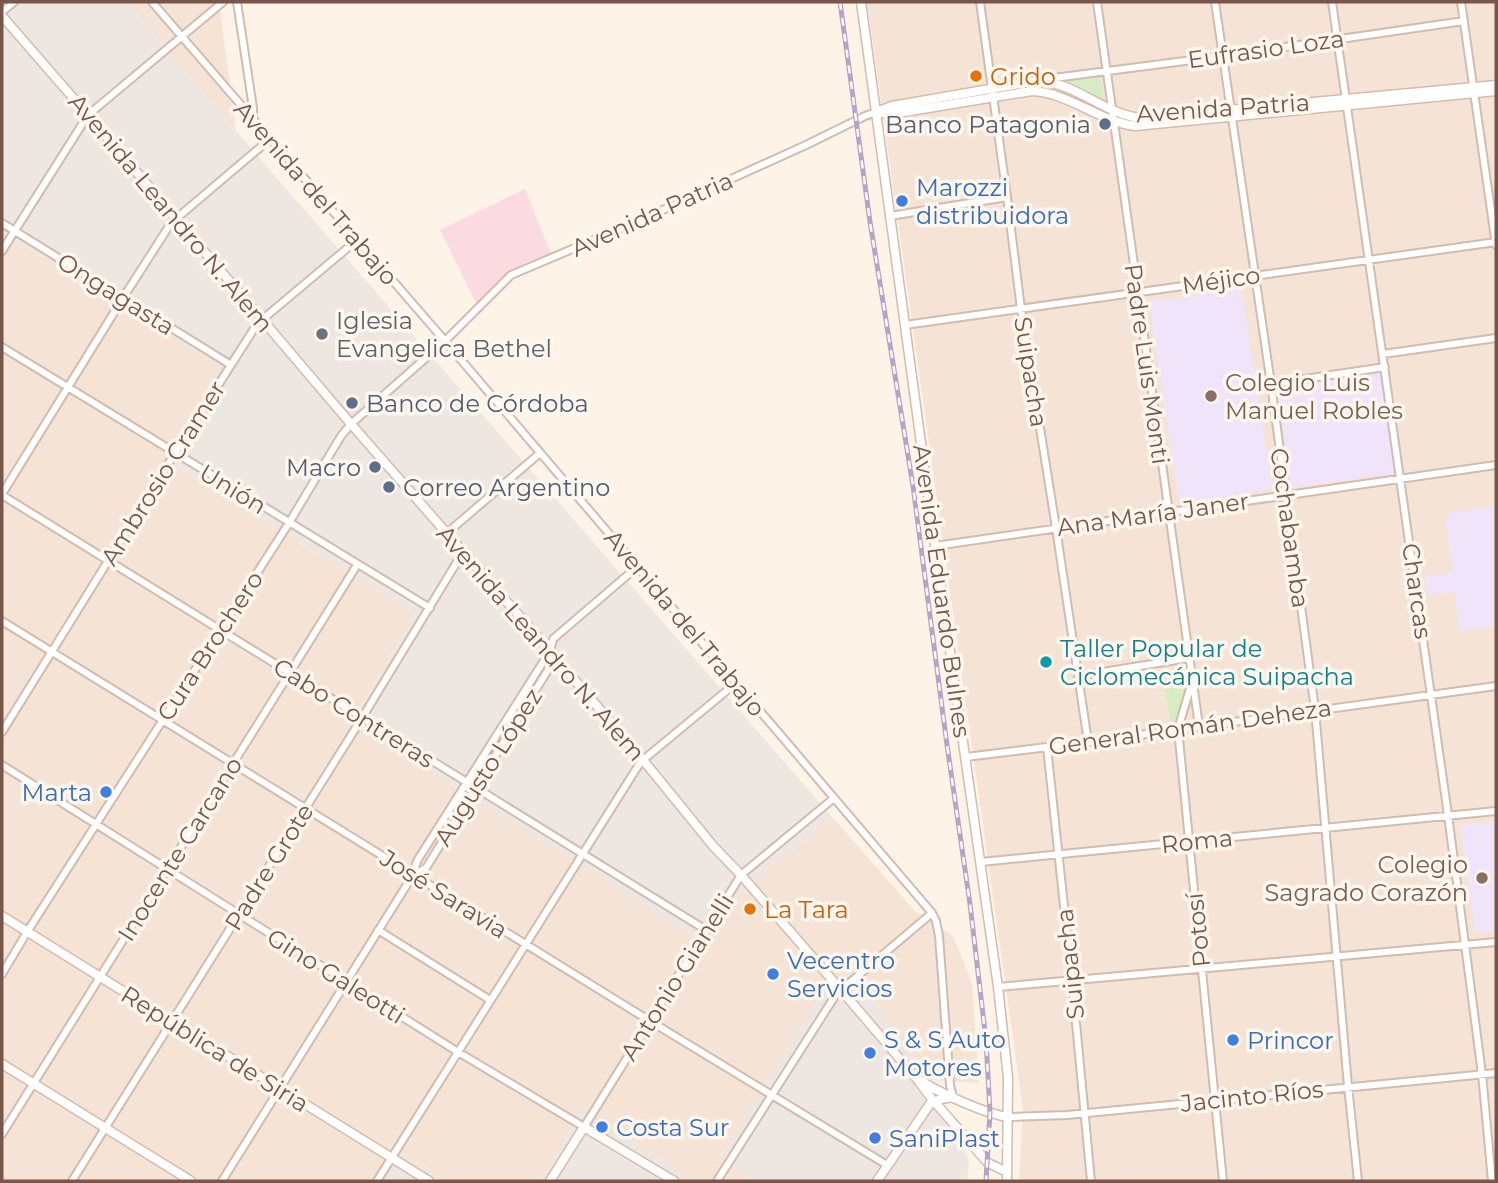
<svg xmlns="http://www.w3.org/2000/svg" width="1498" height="1183" font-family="Montserrat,sans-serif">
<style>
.residential{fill:#f5e4d5}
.industrial{fill:#eee6e1}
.education{fill:#f0e4fa}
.medical{fill:#fbdae1}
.green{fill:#d8ecc4}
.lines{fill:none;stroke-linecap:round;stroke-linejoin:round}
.street-casing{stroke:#d2bbaf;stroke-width:10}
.secondary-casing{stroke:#d5bbac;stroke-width:11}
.street{stroke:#fff;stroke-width:6}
.secondary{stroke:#fff;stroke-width:8}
.rail-casing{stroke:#b4a4c8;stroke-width:5}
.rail{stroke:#fff7ee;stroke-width:2.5;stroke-dasharray:8;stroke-linecap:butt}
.food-dot{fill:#e8710a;stroke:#fff7ee;stroke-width:2.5}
.service-dot{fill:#5c6f8a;stroke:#fff7ee;stroke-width:2.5}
.shop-dot{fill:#3f7fe0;stroke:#fff7ee;stroke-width:2.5}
.worship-dot{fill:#6b7280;stroke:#fff7ee;stroke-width:2.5}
.education-dot{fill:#8d6e63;stroke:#fff7ee;stroke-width:2.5}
.culture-dot{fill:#0f9aa8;stroke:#fff7ee;stroke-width:2.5}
.labels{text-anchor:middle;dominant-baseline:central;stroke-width:7;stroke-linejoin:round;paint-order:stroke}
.street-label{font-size:24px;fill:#78564a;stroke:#fff7ee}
.food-label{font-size:24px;fill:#c56008;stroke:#fff7ee;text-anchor:start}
.service-label{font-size:24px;fill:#4e5e75;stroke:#fff7ee;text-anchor:end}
.shop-label{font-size:24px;fill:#366cbe;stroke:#fff7ee;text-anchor:start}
.worship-label{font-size:24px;fill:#5b616d;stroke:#fff7ee;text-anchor:start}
.education-label{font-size:24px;fill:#785e54;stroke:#fff7ee;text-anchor:start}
.culture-label{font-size:24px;fill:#0d838f;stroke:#fff7ee;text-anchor:start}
</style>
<rect width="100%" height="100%" fill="#fdf3e7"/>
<path class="residential" d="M126,2H219L236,131Z
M867,2H1496V1181H1019L1023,1109Z
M2,232L221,367L166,460L415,615L352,721L705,944L739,894L833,818L915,911L953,936L972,983L979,1083L930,1080L853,970L720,1155L755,1181H695L583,1109L541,1181H447L393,1147L371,1181H2Z"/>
<path class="industrial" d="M2,2H126L236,131L833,818L739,894L705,945L352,722L415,615L166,460L220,367L2,232Z
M853,970L930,1080L969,1160L967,1181H755L720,1156L821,993Z
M583,1109L695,1181H541Z
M392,1147L447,1181H371Z"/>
<path class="education" d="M1241,288L1273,489L1179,503L1149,302Z
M1381,371L1396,473L1292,488L1277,390Z
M1496,506V626L1460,631L1454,592L1427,596L1425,576L1453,572L1445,517L1451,516L1450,512Z
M1496,821V931L1475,933L1460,825Z"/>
<path class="medical" d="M525,189L551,254L527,262L505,274L476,303L440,230Z"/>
<path class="green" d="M1100,75L1104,99L1065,81Z
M1187,663C1196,681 1183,706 1178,725L1171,726L1165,687L1176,685L1173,666Z"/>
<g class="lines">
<defs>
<path id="street" d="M152,2L445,341L932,913L936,921L939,936L950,1085L953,1097
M237,2L253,108V119
M980,2L1007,197L1021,309L1056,528L1088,742
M1097,2L1199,726
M1215,2L1271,384L1315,710L1348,1086L1358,1181
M1332,2L1448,815L1482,1074L1492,1181
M1461,2L1496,245
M2,12L14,2
M1046,79L1223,56L1464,21
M890,216L1007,197
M2,223L231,365
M2,251L88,115L223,2
M905,325L1496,242
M2,347L430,608
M1383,354L1496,338
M1271,384L1385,367
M2,494L123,298L171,223L270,139
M2,495L706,930
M447,533L540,453
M935,546L1496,465
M2,621L650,1021L887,1165
M1078,676L1189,658
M1192,682L1178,729L1223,1181
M2,732L175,453L257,324L357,240
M1047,747L1072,981L1091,1181
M966,757L1088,742L1496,686
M2,765L458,1052L584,1127L741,875L834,798
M981,862L1496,811
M413,875L426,868L548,670L550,651L553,639L637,567
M378,930L490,1000
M2,974L27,932L289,523L341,436L351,424L445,341L511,275L643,219L806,145L865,116L876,112
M998,987L1496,942
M1008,1117L1067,1115L1496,1073
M2,1134L357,565
M72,1181L362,718L457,562L466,554
M222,1181L413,875L417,861L550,651
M377,1181L638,766L643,760L736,683
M717,1181L835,996L841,990L932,913"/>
<path id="secondary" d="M861,2L935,546L998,987L1008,1077L1007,1181
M2,16L88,115L351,424L550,651L643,760L714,847L741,875L841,990L917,1079L932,1099L988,1163L1007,1172
M876,112L892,106L1030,82C1038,82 1045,81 1053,83C1083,90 1109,115 1141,118L1496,85
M879,113L892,114L1032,91C1070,93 1098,121 1135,126L1496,91
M2,916L429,1181
M2,1064L191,1181
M921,1081C940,1093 986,1114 1008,1117
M550,1181L584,1127L674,1181
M877,1181L930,1104L941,1099L953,1097"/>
</defs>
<use href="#street" class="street-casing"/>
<use href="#secondary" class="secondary-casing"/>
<use href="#street" class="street"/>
<use href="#secondary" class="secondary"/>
<defs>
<path id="rail" d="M840,2L870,222L913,486L947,745L970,904L986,1040L990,1112L986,1181"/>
</defs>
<use href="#rail" class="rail-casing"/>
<use href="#rail" class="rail"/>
</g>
<g class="food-dot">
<circle cx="976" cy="76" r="7"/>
<circle cx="750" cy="909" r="7"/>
</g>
<g class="service-dot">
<circle cx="1105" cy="124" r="7"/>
<circle cx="352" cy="403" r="7"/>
<circle cx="375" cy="467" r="7"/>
<circle cx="389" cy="487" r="7"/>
</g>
<g class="shop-dot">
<circle cx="902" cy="201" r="7"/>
<circle cx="106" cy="792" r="7"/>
<circle cx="773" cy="974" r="7"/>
<circle cx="1233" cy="1040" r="7"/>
<circle cx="870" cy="1053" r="7"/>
<circle cx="602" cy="1127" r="7"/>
<circle cx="875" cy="1138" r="7"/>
</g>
<circle class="worship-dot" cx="322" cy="334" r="7"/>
<g class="education-dot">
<circle cx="1211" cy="396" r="7"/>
<circle cx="1482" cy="878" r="7"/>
</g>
<circle class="culture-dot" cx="1046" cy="662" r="7"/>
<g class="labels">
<g class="street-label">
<text transform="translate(1266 49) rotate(-8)">Eufrasio Loza</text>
<text transform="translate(1223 108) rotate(-4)">Avenida Patria</text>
<text transform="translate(316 193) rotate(49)">Avenida del Trabajo</text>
<text transform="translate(171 213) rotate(50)">Avenida Leandro N. Alem</text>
<text transform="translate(652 214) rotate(-24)">Avenida Patria</text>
<text transform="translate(1221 280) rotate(-8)">Méjico</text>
<text transform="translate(116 294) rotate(32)">Ongagasta</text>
<text transform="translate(1147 364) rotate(82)">Padre Luis Monti</text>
<text transform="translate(1031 372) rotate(81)">Suipacha</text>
<text transform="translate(163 473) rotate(-58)">Ambrosio Cramer</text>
<text transform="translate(233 489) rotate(31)">Unión</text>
<text transform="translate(1153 514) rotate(-8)">Ana María Janer</text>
<text transform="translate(1290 528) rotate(82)">Cochabamba</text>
<text transform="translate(942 591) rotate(82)">Avenida Eduardo Bulnes</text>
<text transform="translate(1417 591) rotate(82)">Charcas</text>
<text transform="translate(685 623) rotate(50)">Avenida del Trabajo</text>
<text transform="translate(541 643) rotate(49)">Avenida Leandro N. Alem</text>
<text transform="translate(210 646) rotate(-57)">Cura Brochero</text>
<text transform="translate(354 713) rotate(32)">Cabo Contreras</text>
<text transform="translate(1190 727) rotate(-8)">General Román Deheza</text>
<text transform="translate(488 767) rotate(-58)">Augusto López</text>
<text transform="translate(1197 841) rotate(-6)">Roma</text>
<text transform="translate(180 849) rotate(-58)">Inocente Carcano</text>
<text transform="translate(269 867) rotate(-58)">Padre Grote</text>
<text transform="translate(444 894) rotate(32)">José Saravia</text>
<text transform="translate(1198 930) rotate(-96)">Potosí</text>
<text transform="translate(1070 964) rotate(-96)">Suipacha</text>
<text transform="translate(336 976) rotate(32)">Gino Galeotti</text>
<text transform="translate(677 977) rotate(-58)">Antonio Gianelli</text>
<text transform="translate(215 1049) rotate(32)">República de Siria</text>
<text transform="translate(1252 1096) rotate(-6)">Jacinto Ríos</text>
</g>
<g class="food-label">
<text x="990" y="76">Grido</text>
<text x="764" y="909">La Tara</text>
</g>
<g class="service-label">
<text x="1091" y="124">Banco Patagonia</text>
<text x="366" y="403" text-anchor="start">Banco de Córdoba</text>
<text x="361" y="467">Macro</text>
<text x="403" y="487" text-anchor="start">Correo Argentino</text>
</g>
<g class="shop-label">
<text x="916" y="187">Marozzi<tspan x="916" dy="28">distribuidora</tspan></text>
<text x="92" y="792" text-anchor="end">Marta</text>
<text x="787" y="960">Vecentro<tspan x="787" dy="28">Servicios</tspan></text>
<text x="884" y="1039">S &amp; S Auto<tspan x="884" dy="28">Motores</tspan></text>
<text x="1247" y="1040">Princor</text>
<text x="616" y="1127">Costa Sur</text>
<text x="889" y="1138">SaniPlast</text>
</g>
<g class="worship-label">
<text x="336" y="320">Iglesia<tspan x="336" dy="28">Evangelica Bethel</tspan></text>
</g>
<g class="education-label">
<text x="1225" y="382">Colegio Luis<tspan x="1225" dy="28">Manuel Robles</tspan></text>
<text x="1468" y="864" text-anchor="end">Colegio<tspan x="1468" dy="28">Sagrado Corazón</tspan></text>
</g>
<g class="culture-label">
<text x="1060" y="648">Taller Popular de<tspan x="1060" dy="28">Ciclomecánica Suipacha</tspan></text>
</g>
</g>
<rect width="1498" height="1183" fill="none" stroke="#78564a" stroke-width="7"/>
</svg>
